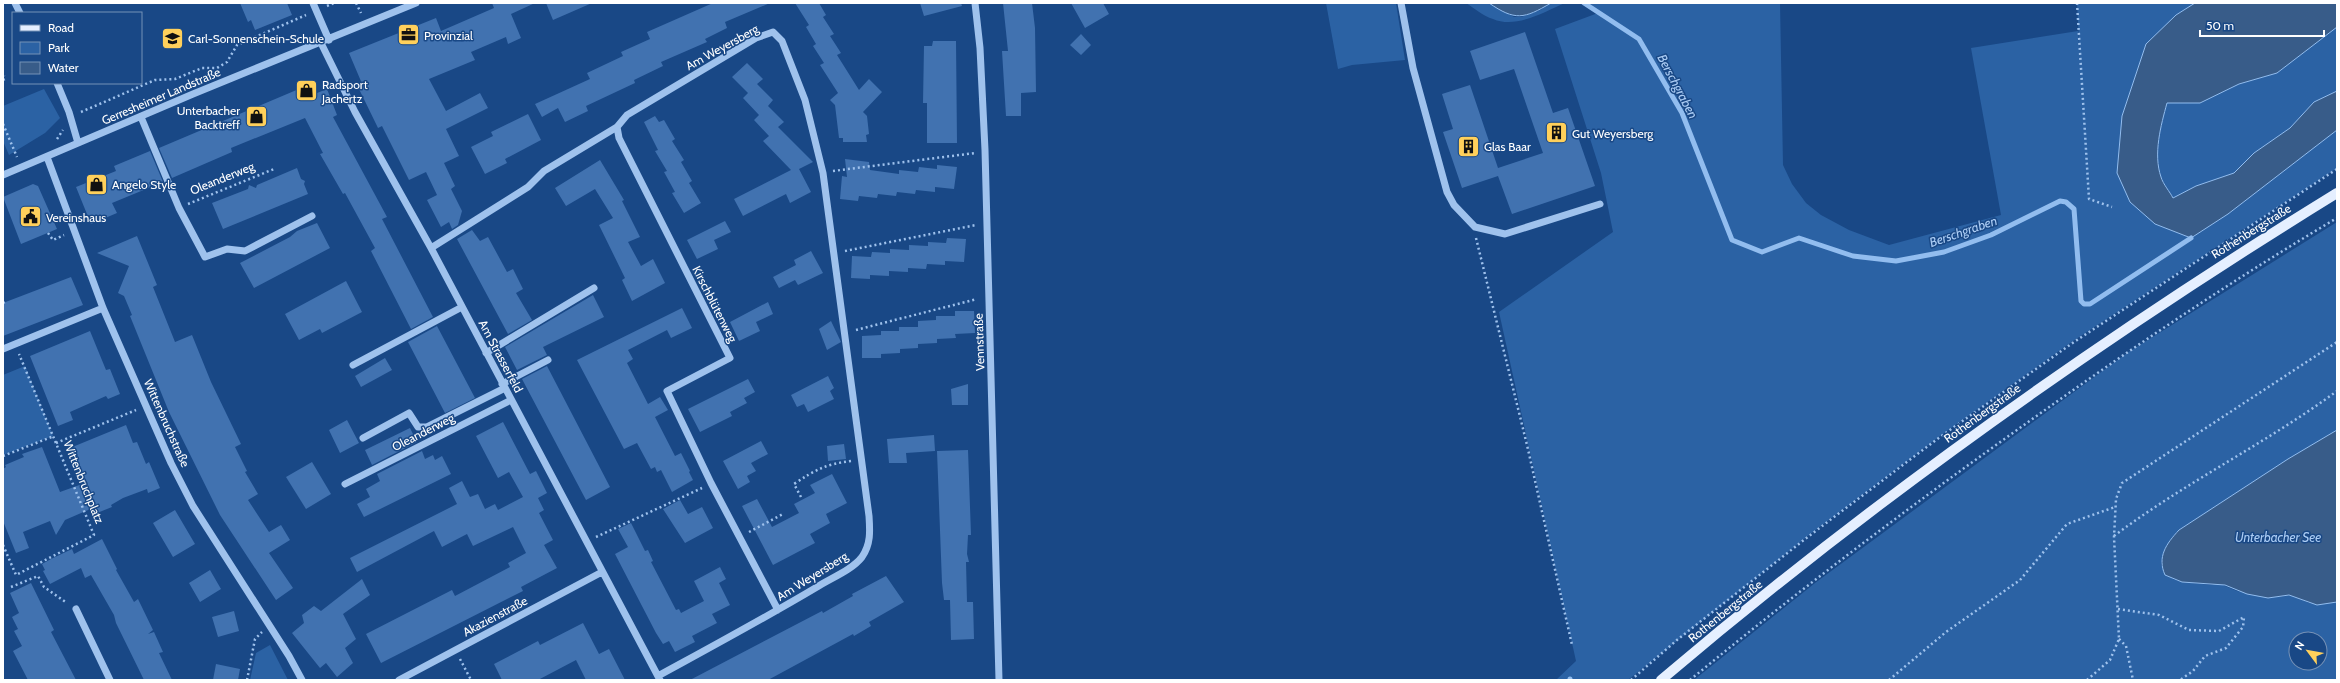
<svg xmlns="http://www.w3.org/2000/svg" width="2340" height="683" font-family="Cabin,sans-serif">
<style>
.green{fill:#2b62a4;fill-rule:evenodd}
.water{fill:#385c89;stroke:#92bdef}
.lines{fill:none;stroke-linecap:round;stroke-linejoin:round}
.stream{stroke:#92bdef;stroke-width:5}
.building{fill:#4172b0}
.path{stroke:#9fc2ed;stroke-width:2.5;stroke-dasharray:2 3;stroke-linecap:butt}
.minor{stroke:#9fc2ed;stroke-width:7}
.major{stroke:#e5efff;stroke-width:10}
.labels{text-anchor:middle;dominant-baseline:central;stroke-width:3;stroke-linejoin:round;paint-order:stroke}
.poi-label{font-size:12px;fill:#fff;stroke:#194886;text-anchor:start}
.street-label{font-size:12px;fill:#fff;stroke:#194886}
.water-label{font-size:13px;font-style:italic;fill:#abccf4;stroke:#194886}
</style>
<rect width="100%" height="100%" fill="#194886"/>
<path class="green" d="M1326,3H1396L1405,60L1352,65L1338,69Z
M1466,3H1489L1514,17H1521L1540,10L1551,3H1565C1544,12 1516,29 1493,19C1483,16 1474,8 1466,3Z
M1586,3H1780L1783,165L1792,184L1806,203L1821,215L1849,230L1889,245L2001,215L1971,48L2078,31L2080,59L2077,3H2195L2176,15L2122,116L2191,238L2228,214L2337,130V168L2073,341L1940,436L1809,535L1628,680H1556L1576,661L1499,312L1613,232L1601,173L1555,29L1598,13L1639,40L1681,115L1731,239L1684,112L1641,38Z
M2337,27V91L2314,102L2290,128L2254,153L2234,173L2196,186L2173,198C2170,192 2164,184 2161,177C2154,155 2161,124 2167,103H2200L2239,84L2277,73Z
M44,89L60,118L45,133L9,155L3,141V106Z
M2337,222V430L2288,459L2179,530C2168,541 2163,550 2161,565L2173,579L2182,582L2212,585L2218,583L2237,591L2278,597L2293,595L2309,603L2337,602V680H1694L1815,583L2127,353ZM2296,639H2320V663H2296Z
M25,366L53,436L3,455V375Z
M270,645L288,680H250L256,653Z"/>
<path class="water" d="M1489,3H1551C1524,19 1515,21 1489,3Z
M2195,3H2337V27L2277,73L2239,84L2200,103H2167C2161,125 2153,154 2161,177C2163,184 2170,192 2173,198L2196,186L2234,173L2254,153L2290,128L2314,102L2337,91V130L2228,214L2191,238L2155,224L2130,202L2117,173L2122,116L2146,44L2176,15Z
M2337,430V602L2317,605L2289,595L2268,598L2247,594L2225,585L2182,582L2165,575C2157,557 2166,544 2179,530L2288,459Z"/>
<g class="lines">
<path class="stream" d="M1584,3L1639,39L1682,113L1732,240L1762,252L1799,238L1853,256L1896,261L1944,252L1991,235L2060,201L2066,202L2074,209L2081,301L2084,304H2090L2191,238
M1570,680V679"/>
</g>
<path class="building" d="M240,3H287L292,15L255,30L251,20L248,22Z
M492,3H535L511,14L521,38L508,44L506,37L471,52L475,60L429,79L446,111L480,93L488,108L446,129L459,156L444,163L455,186L451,189L462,211L458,225L452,229L449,222L441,227L427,200L437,195L426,172L409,180L382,126L378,128L359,89L363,86L349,53L436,18L441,31L494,8Z
M546,3H592L553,20Z
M713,3H770L725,22L727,28L705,39L707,42L661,62L663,66L634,80L635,83L586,106L588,111L565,122L558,108L542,117L535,104L590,79L587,73L623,56L621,52L650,39L647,32Z
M795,3H819L826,15L823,17L834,34L830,36L841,53L837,55L859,90L869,79L882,92L863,112L867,116L869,134L866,135L867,142H843V138H839L835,105L830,100L838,93L820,65L824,63L813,46L816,44L806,27L809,25Z
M920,3H961L962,6L924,16Z
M1003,3H1032L1035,28L1036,92L1021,93V116H1006L1002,51H1008Z
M1071,3H1103L1109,14L1085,28Z
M1525,32L1553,113L1568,108L1595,186L1512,214L1498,176L1462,188L1443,132L1453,129L1442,94L1470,85L1498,168L1543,153L1514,69L1480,80L1470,51Z
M1081,34L1091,45L1081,55L1070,45Z
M933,41H956L957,143H927V103H923L924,46H932Z
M747,63L763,79L757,84L773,100L768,106L784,122L778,127L813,162L799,169L811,192L790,203L786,194L743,216L734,199L791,170L763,141L769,136L754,120L759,115L743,98L748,93L732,77Z
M313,83L317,93L327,89L337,115L333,117L387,217L382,219L433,317L411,329L371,251L375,248L345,193L343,194L320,154L323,153L305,118L231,148L232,152L172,178L159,148Z
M528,114L541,140L505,159L507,163L485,174L471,147L493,136L491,132Z
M655,116L659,122L664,120L675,139L672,141L684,160L681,162L692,181L689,183L701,203L684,213L672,193L675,192L664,172L667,171L655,151L658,150L644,122Z
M150,151L163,182L112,203L117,213L91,224L76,187L116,171L114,166Z
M845,159L869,162L870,170L899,174V170L918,172L919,167L937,169V165L957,167L954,189L935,187V192L916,190L915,194L897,192L896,196L878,194L877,198L859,196L858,201L840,199L842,176L847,177Z
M600,160L624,200L622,201L640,237L628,242L641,266L653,259L665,283L632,301L622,280L625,278L599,225L613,218L595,189L566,206L555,188Z
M297,168L301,179L305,181L304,184L308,194L223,229L212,203L248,189L249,185L256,188L257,185Z
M33,184L38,186L57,229L21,244L3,197Z
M725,221L731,232L714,240L718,249L697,259L687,240Z
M317,223L330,248L254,288L240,263L290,237L297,231Z
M472,230L480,241L488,237L507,272L513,269L523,289L516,293L532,320L508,334L457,239Z
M137,236L157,285L153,287L175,342L192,335L211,382L241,444L235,447L247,471L245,472L258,494L248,500L269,532L281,525L290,540L269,553L293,588L276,600L220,515L169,412L130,316L132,315L124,296L118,293L129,266L97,253Z
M947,238L966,239L964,262L945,261V265L927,264L926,269L908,268V272L889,271V276L870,275V279L851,278L852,256L871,257L872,252L890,253V249L909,250V245L928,246V242L946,243Z
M811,251L823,273L798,285L795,280L779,288L773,277L796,265L794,260Z
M71,277L83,305L3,336V303Z
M346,281L362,312L322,333L320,329L299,340L285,314Z
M593,295L604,317L543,347L547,355L517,370L505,347Z
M768,302L773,314L756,322L760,331L739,341L730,322Z
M682,308L692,328L671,338L667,330L628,350L633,359L627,363L648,404L660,397L668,410L655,417L675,456L681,453L690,471L689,472L693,480L672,492L661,470L657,472L655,467L651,469L637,443L624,449L577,360Z
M955,311H974L975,333L955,334L956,338L937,339V343L918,344V348L900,349V353L881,354V358H862V336L881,335V331H899V327H918V321L936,320V316H955Z
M831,321L841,342L827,350L819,329Z
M437,326L475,398L445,413L408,342Z
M90,331L106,370L110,369L120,394L108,399L106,396L70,412L73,420L58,426L30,356Z
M385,358L392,370L361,387L355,376Z
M547,366L610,487L586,500L522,379Z
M828,376L834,388L830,391L834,399L808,412L804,404L797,407L791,395Z
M748,379L755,392L744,398L747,403L730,412L732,416L700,432L688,409Z
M968,384V405H952L951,389Z
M347,420L359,443L340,453L329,430Z
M503,422L530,474L536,471L547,493L538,498L544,510L539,513L553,540L544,545L557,568L521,587L523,591L381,663L366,634L452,590L455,596L510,567L508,563L526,553L513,527L473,546L467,534L442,547L434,531L357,572L350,558L457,504L449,488L462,481L470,497L478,494L485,509L495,504L498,510L523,497L509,472L498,478L476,436Z
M126,425L133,443L137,442L146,464L149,462L160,488L148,493L147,489L123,498L111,505L112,507L97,513L95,507L65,520L56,535L50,521L23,532L29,548L16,553L3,521V469L6,467L5,465L24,457L22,454L42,447L60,492L85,483L70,448Z
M410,428L417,442L372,465L365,450Z
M934,435L935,451L906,453L907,463H889L887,439Z
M761,441L768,454L751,463L756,471L747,476L750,482L738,489L723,461Z
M844,444L846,459L828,461L827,446Z
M968,450L971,535H968L967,554L969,562H966L967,602H973L974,639L951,640L950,600H944L942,583L937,451Z
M422,451L425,459L433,455L435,460L442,456L451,474L364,517L357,504L370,497L366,489L380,481L377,474Z
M312,462L331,494L306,509L286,477Z
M832,474L847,503L826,514L830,523L810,534L815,543L773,565L742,506L757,499L772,527L799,513L794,504L815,493L810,485Z
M680,500L688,514L702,507L713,528L685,543L663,509Z
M175,510L195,544L173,557L153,523Z
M631,523L645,551L648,550L653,561L651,562L676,610L679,609L681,613L704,601L694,581L720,567L726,579L719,583L730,605L712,614L717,623L692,636L695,642L675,652L669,641L663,644L656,633L615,554L628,547L618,529Z
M102,539L117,569L116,570L134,602L138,599L153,630L148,634L154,632L163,652L159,653L172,680H144L116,623L114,615L91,575L85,578L81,568L50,584L43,571L45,570L42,564L51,559L72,549L74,554Z
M210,570L221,589L200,602L189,583Z
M886,576L904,602L869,622L871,626L854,636L853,634L768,680H690L822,611L823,613L853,596L852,594Z
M362,579L370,595L343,614L356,639L345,648L353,663L337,677L326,663L320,668L292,633L304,623L302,615L314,606L321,611Z
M31,583L54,630L51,632L76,680H28L13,651L22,646L14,631L18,629L12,617L19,613L10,593Z
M234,611L239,631L218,637L212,617Z
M583,623L599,654L609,649L625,680H586L576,660L538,680H502L494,664L538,641L540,645Z
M216,664L240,669L238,680H213Z"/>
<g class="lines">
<path class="path" d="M356,3L361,13
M2077,3L2089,199L2112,207
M327,6L334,3
M3,80L5,79L4,76
M81,112L155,80L175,79L202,68H217L227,62L237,45L306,15
M3,124L17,157
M57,139L63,130
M833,171L975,153
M188,204L274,169
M48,233L53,240L64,235
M1476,238L1527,445L1572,645
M845,251L976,225
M3,303L5,302
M856,330L977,299
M56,443L136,410
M3,456L54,436
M801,497L794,484C815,470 826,464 851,461
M749,532L783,514
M2114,536C2184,483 2265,444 2337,391
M596,537L702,488
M3,545L16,575L94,535L19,354
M11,587L38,576L44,587L67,603
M2118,609L2159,615L2189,630L2219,631L2244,617L2243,627L2226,648L2205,656L2193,671L2180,680
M2119,639L2126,646L2133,680
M460,659L471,680
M247,680L255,639L262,632
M1631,680L1677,640L1809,536L1940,437L2074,342L2337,169
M1690,680C1794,594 1901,513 2010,435C2117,358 2224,285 2337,218
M1889,680L1946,632L2020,580L2067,524L2115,507
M2087,680L2110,660L2119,639L2114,537L2116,499L2122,483L2337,342"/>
<path class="minor" d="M15,3L20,13
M313,3L329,40
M975,3L980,48L985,150L999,680
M1401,3L1413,68L1447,192L1454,205L1475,227L1505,234L1600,204
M321,43L355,112L431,248L660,680
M57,83L69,112L78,143
M141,117L179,208L205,257L227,249L245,251L312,216
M617,127L619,138L730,358L667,391L711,483L778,610
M47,157L103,308L171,463L193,506L289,656L302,680
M3,175L193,94L416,3
M431,248L528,187L544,171L617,127L627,115L756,38L773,32L782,41L805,100L823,173L869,516C870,531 871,544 862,557C852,570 831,578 817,587C765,618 711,647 658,676
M3,349L103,308
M486,353L594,288
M353,365L462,307
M502,384L548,360
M363,438L409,413L418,427H427L505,388
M345,484L511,400
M76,609L110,680
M399,680L602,572"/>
<path class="major" d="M1661,680C1873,500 2100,339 2337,193"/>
</g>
<defs>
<symbol id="office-square" viewBox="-11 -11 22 22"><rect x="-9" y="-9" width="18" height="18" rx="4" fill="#ffd05b" stroke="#194886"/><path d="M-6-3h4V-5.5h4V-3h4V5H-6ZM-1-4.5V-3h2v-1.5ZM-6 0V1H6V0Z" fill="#111"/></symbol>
<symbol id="school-square" viewBox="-11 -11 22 22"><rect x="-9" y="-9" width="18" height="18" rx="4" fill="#ffd05b" stroke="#194886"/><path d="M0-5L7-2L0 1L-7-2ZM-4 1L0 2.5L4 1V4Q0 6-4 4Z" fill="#111"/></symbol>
<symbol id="shop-square" viewBox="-11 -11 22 22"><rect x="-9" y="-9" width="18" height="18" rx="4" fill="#ffd05b" stroke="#194886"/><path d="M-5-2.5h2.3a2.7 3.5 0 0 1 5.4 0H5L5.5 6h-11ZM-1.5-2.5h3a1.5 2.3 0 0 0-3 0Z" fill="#111"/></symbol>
<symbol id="building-square" viewBox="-11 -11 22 22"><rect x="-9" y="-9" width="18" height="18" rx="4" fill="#ffd05b" stroke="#194886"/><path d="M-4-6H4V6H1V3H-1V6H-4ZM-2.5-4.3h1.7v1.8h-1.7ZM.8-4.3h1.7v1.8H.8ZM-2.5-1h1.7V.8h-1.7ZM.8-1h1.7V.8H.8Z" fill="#111"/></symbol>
<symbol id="civic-square" viewBox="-11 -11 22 22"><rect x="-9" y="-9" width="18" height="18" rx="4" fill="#ffd05b" stroke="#194886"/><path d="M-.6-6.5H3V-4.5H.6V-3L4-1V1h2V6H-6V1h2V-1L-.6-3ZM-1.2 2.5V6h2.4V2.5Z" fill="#111"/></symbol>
</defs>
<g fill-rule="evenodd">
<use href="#office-square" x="396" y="22" width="25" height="25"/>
<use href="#school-square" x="160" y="26" width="25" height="25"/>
<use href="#shop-square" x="294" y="78" width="25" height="25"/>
<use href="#shop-square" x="244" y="104" width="25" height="25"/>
<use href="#building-square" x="1544" y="120" width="25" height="25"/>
<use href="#building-square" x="1456" y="134" width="25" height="25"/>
<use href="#shop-square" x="84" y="172" width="25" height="25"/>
<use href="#civic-square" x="18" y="204" width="25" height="25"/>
</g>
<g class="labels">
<g class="poi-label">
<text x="424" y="35">Provinzial</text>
<text x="188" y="38">Carl-Sonnenschein-Schule</text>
<text x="322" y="84">Radsport<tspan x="322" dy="14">Jachertz</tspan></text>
<text x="240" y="110" text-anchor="end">Unterbacher<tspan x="240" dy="14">Backtreff</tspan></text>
<text x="1572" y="133">Gut Weyersberg</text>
<text x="1484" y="146">Glas Baar</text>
<text x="112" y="184">Angelo Style</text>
<text x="46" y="217">Vereinshaus</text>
</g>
<g class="street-label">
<text transform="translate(722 47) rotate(-29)">Am Weyersberg</text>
<text transform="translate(161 96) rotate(-23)">Gerresheimer Landstraße</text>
<text transform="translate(222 178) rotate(-22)">Oleanderweg</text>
<text transform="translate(2251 231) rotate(-32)">Rothenbergstraße</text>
<text transform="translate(715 304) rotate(63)">Kirschblütenweg</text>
<text transform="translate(979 342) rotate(-92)">Vennstraße</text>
<text transform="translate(501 356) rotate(62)">Am Strasserfeld</text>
<text transform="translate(1982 413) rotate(-36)">Rothenbergstraße</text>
<text transform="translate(167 423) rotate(66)">Wittenbruchstraße</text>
<text transform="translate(423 432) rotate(-27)">Oleanderweg</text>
<text transform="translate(84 482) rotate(68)">Wittenbruchplatz</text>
<text transform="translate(812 576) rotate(-32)">Am Weyersberg</text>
<text transform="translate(1725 611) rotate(-39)">Rothenbergstraße</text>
<text transform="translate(495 616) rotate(-28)">Akazienstraße</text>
</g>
<g class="water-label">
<text transform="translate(1678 86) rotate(62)">Berschgraben</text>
<text transform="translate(1963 231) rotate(-19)">Berschgraben</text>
<text x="2278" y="537">Unterbacher See</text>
</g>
</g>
<rect width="2340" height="683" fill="none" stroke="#ffffff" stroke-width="8"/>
<rect x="12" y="12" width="130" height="72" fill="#194886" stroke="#7591b6"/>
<rect x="20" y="25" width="20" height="6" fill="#e5efff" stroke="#7591b6"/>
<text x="48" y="32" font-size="12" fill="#ffffff">Road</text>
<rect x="20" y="42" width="20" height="12" fill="#2b62a4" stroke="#7591b6"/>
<text x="48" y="52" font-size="12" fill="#ffffff">Park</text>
<rect x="20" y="62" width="20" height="12" fill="#385c89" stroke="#7591b6"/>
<text x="48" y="72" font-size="12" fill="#ffffff">Water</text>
<g transform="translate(2308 651) rotate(302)"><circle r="19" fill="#194886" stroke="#7591b6"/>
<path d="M0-3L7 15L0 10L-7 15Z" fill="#ffd05b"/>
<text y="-6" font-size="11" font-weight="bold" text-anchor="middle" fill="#ffffff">N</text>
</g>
<path d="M2200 30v6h124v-6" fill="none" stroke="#ffffff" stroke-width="2"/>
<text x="2206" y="30" font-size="12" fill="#ffffff" stroke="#194886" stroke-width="3" paint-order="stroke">50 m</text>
</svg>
